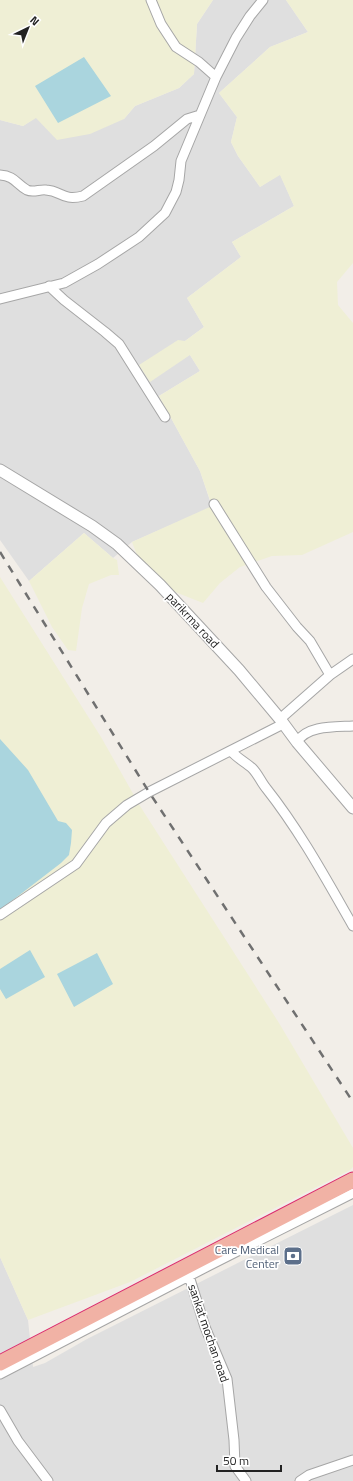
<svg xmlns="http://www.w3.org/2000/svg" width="353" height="1481" font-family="'Titillium Web',sans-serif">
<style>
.residential{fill:#dfdfdf}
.farmland{fill:#efefd5}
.water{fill:#aad5de}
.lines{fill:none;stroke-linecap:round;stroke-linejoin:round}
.minor-casing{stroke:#a6a6a6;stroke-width:11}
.tertiary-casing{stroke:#a6a6a6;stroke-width:13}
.trunk-casing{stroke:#da2b6f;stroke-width:17}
.minor{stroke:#fff;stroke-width:9}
.tertiary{stroke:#fff;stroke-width:11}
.trunk{stroke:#f1b2a5;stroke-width:15}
.rail{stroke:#707070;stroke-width:2.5;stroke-dasharray:8 8;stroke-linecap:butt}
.labels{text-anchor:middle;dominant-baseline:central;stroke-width:3.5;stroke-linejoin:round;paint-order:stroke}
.street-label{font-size:12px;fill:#222;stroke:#fff}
.service-label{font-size:12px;fill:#4e5e75;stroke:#fff;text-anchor:end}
</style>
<rect width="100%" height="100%" fill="#f2eee8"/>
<path class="residential" d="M213,0H286L308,32L270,47L219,93L237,117L231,142L238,156L260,187L280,174L294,206L232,242L241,257L187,298L204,327L185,341L190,355L200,371L159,396L200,471L212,507L132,542L113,558L84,533L29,581L0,540V120L23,126L35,118L124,119L135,106L179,88L194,74L197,24Z
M353,1205V1481H0V1257L28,1320L33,1367L45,1363L87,1339Z"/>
<path class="farmland" d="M0,0H213L197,24L194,74L179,88L135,106L124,119L90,134L57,140L36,118L23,126L0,120Z
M286,0H353V263L337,282L338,305L353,323V532L302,555L272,556L240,567L220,583L203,603L170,590L164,581L137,555L132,542L212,506L200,471L159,396L200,371L190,355L150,382L139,365L178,340L185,341L204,327L187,298L241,257L232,242L294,206L280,175L260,187L238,156L231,142L237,117L219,93L270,47L308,32Z
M84,533L113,558L117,560L119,575H111L89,584L82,608L76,651L68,650L52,627L29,581Z
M0,577L101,737L140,806L279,1023L353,1148V1167L350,1170L130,1282L28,1320L0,1257Z"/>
<path class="water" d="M84,57L111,96L58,123L35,86Z
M0,739L28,770L58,821L66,823L72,830L71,843L69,855L61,863L0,910Z
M30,950L45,977L6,999L0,989V969Z
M97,953L113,984L74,1007L57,974Z"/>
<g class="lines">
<defs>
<path id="minor" d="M151,0L161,24L176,47L199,62L216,77
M0,175C15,176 16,184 27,190C33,193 40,189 46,190C62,191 62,201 83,196L154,146L187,119L200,115
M49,286L64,300L105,332L119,344L165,417
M0,299L64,283L98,264L139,237L165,213L176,192L179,180L181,161L216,77L236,38L250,16L263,0
M214,504L266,587L297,627L310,641L330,675
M280,719L330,675L353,659
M297,742C307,725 336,727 353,726
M231,751C237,758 245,762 252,768C258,774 261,782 266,788C300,831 326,879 353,926
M0,915L76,864L106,823L127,805L149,792L283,724
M189,1276L205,1327L227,1379L234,1440L235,1466L246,1481
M0,1374L208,1266L353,1193
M0,1410L18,1441L48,1481
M300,1481L309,1475L353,1460"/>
<path id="tertiary" d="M0,470L92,526L117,544L160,585L239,670L280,719L297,742L353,808"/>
<path id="trunk" d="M0,1363L353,1180"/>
</defs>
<use href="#minor" class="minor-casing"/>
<use href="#tertiary" class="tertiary-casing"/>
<use href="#trunk" class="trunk-casing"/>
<use href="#minor" class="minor"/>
<use href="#tertiary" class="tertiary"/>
<use href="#trunk" class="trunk"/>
<path class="rail" d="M0,552L149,792L353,1102"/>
</g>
<defs>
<symbol id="bank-square" viewBox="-11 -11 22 22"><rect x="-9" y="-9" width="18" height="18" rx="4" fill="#5c6f8a" stroke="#fff"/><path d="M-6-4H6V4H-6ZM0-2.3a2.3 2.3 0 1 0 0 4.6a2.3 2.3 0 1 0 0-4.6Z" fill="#fff"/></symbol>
</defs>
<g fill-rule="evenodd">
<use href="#bank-square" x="282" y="1245" width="22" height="22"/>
</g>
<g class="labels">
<g class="street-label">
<text transform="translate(193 620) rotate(47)">parikrma road</text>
<text transform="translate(209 1333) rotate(71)">sankat mochan road</text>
</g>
<g class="service-label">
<text x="279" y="1249">Care Medical<tspan x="279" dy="14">Center</tspan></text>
</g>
</g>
<g transform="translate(28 28) rotate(43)" stroke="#ffffff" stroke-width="3" paint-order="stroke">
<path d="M0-3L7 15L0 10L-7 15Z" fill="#222222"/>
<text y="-6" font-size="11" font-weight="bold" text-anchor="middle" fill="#222222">N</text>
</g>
<path d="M217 1465v6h64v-6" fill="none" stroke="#222222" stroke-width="2"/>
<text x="223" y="1465" font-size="12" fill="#222222" stroke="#ffffff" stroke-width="3" paint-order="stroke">50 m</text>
</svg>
